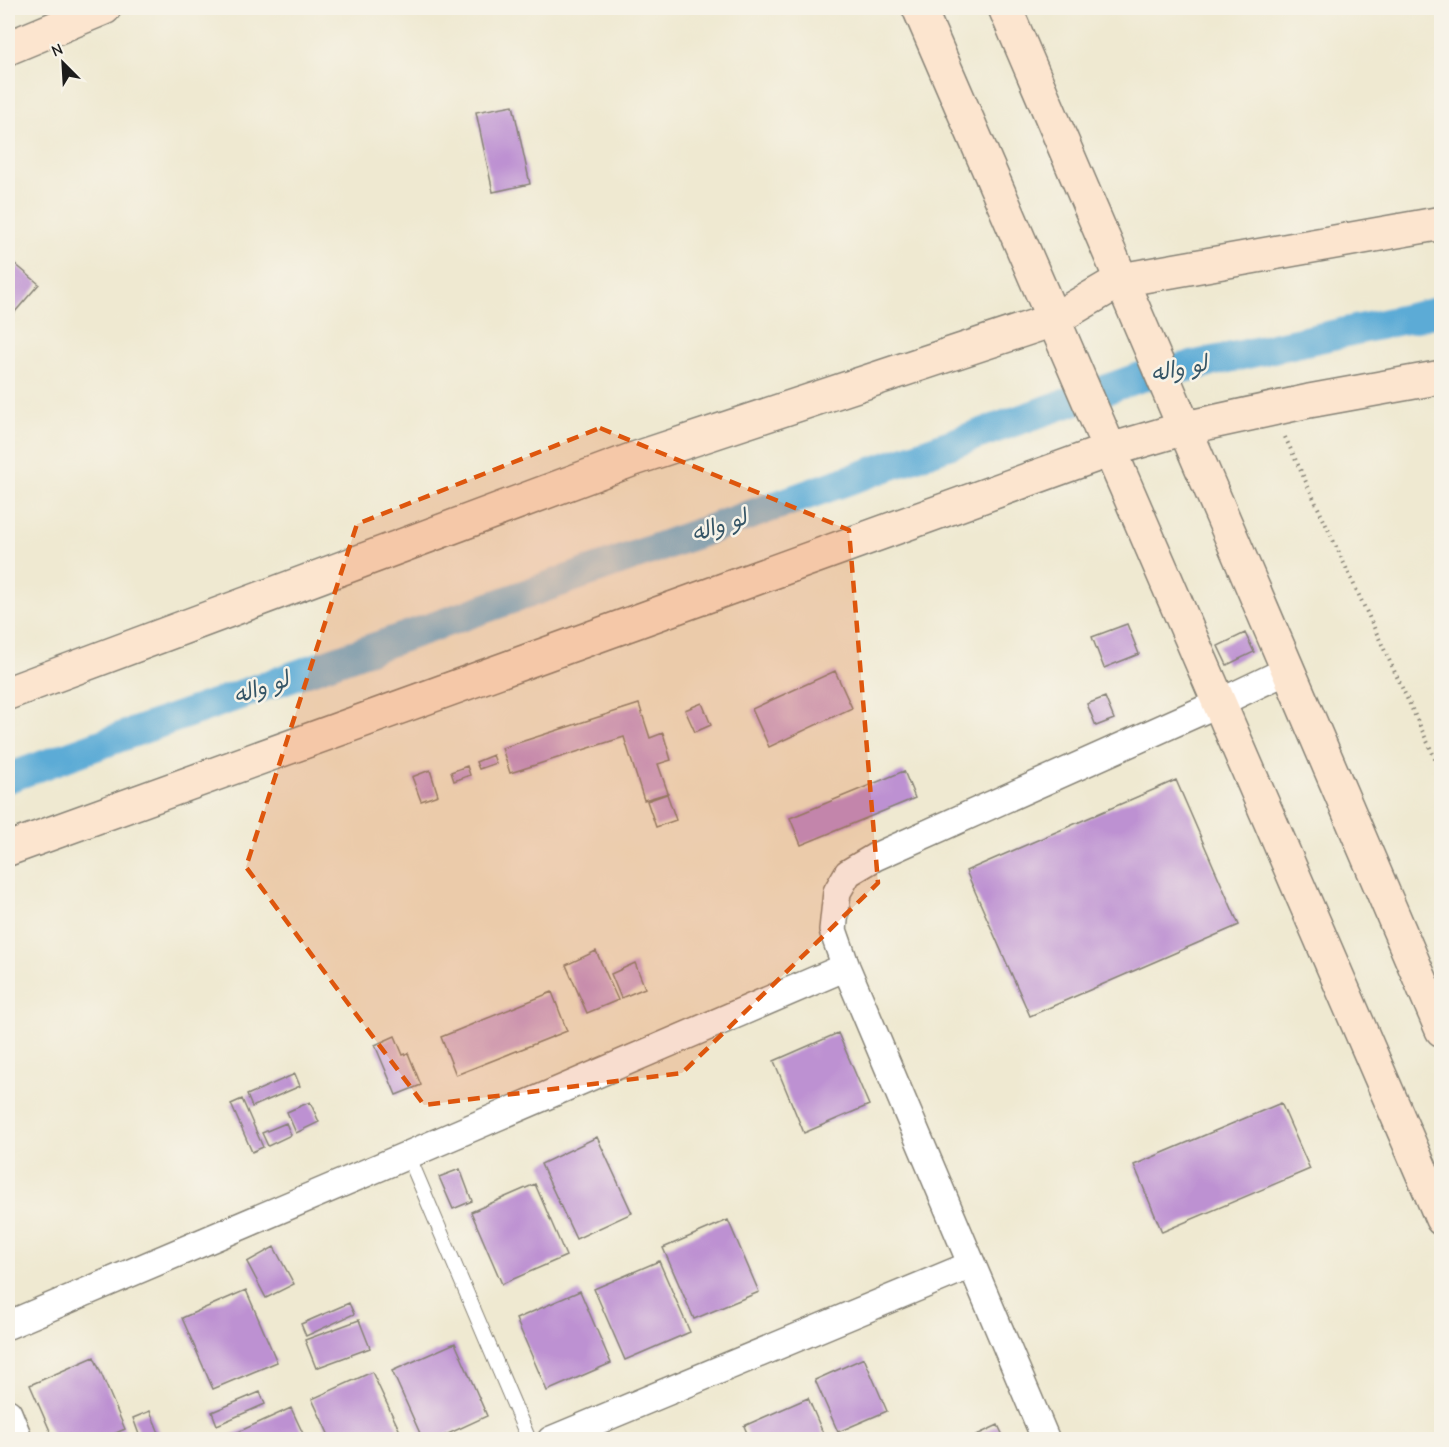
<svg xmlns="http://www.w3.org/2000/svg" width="1449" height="1447" font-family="'Comic Neue','Playpen Sans Arabic',sans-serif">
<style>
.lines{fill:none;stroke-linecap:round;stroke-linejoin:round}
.canal{stroke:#5babd6;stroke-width:30}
.building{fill:#bd91d2}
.lane-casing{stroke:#868276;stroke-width:16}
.street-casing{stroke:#868276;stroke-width:30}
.secondary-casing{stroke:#868276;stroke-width:36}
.path{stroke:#868276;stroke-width:4;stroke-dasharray:1.5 4.5;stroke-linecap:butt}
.lane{stroke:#fff;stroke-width:14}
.street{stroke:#fff;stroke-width:27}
.secondary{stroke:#fce5cf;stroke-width:33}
.marked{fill:#de560d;fill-opacity:0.2;stroke:#de560d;stroke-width:4.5;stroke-dasharray:12 8;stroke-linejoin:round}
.labels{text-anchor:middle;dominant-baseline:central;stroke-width:5;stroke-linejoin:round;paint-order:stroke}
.water-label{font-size:22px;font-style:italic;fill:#355566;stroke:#f7f3e8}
</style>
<rect width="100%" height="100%" fill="#f7f3e8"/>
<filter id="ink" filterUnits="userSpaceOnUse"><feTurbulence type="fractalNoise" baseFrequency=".0167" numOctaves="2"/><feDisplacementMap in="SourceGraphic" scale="12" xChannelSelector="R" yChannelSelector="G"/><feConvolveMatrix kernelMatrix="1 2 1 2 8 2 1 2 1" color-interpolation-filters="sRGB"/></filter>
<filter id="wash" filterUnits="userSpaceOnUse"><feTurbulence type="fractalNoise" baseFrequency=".008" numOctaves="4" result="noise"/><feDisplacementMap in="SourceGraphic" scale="24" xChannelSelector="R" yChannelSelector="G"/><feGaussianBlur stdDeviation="1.35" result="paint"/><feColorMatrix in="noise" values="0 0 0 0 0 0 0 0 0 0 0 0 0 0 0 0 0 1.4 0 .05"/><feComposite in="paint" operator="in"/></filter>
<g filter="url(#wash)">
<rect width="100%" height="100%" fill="#efe9d1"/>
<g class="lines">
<path class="canal" d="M8,778L126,735L1141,377L1442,311"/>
</g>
<g id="blocks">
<path class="building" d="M513,105L530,184L493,192L476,112Z
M8,258L39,284L8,320Z
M1127,624L1139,654L1104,668L1092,637Z
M1245,633L1254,652L1227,665L1218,646Z
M835,671L852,708L769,747L752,709Z
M1105,697L1114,719L1096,726L1087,704Z
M702,703L711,725L695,732L685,710Z
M639,704L650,738L663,733L671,760L658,764L668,793L644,800L624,737L510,773L502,748Z
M493,755L496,763L479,769L476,762Z
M467,766L470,775L454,781L451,772Z
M430,770L438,795L421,801L412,777Z
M904,771L915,798L801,845L790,818Z
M1176,780L1239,925L1030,1016L966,871Z
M667,794L676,820L656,827L647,801Z
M596,951L618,1000L587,1013L566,965Z
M635,963L645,988L621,998L611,974Z
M552,992L567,1031L456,1075L441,1037Z
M838,1033L869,1105L804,1133L774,1061Z
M395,1036L403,1055L408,1053L421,1085L396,1095L375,1045Z
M295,1074L300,1086L252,1107L247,1095Z
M242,1099L263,1147L252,1152L231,1104Z
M310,1102L319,1122L296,1133L287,1112Z
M1281,1103L1310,1169L1162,1232L1134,1165Z
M286,1123L291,1135L268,1146L262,1133Z
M597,1137L632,1213L576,1239L541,1164Z
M460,1169L472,1201L453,1209L439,1177Z
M535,1184L566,1256L502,1284L471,1212Z
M728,1220L759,1292L694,1319L663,1248Z
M274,1247L294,1284L266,1298L247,1262Z
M659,1261L690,1332L625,1360L594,1289Z
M246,1290L277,1362L213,1389L182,1318Z
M580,1291L611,1363L547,1391L516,1319Z
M349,1303L354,1314L306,1336L301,1324Z
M359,1320L370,1348L316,1368L305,1340Z
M455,1343L487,1416L435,1440H423L392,1371Z
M94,1357L125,1429L100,1440H54L30,1385Z
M864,1358L887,1411L838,1432L815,1380Z
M372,1372L404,1440H331L312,1399Z
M260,1392L265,1404L217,1425L212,1412Z
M808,1398L826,1440H750L744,1426Z
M291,1408L306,1440H231L229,1436Z
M150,1411L159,1433L141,1440L133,1418Z
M998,1425L1005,1440H966Z"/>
</g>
</g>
<g filter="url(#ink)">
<use href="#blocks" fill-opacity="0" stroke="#868276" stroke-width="1.5"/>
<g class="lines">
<defs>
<path id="lane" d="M408,1155L529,1440"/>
<path id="street" d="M8,1325L408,1155L846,967
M8,1413L19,1440
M551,1440L971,1265
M1046,1440L846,967L833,930L837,892L848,873L875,857L1219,703L1288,670"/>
<path id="secondary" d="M919,8L1442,1219
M1005,8L1442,1030
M8,48L104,8
M8,693L634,459L1053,320L1121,280L1442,223
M8,849L1110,450L1185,428L1309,401L1442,377"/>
</defs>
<use href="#lane" class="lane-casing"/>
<use href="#street" class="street-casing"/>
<use href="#secondary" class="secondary-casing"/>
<path class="path" d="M1285,437L1434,756L1442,778"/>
<use href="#lane" class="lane"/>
<use href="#street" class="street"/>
<use href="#secondary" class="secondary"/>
</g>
</g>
<path class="marked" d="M600,428L849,530L878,883L682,1073L424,1105L246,867L357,524Z"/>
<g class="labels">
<g class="water-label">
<text transform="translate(1179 369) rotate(-12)">لو واله</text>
<text transform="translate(719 526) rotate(-19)">لو واله</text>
<text transform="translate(261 688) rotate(-19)">لو واله</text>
</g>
</g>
<rect width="1449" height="1447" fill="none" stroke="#f7f3e8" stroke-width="30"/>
<g transform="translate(63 63) rotate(336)" stroke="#f7f3e8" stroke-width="4.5" paint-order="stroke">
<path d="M0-4.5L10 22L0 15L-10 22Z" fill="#1c1c1c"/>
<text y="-9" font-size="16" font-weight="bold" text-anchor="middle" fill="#1c1c1c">N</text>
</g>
</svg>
